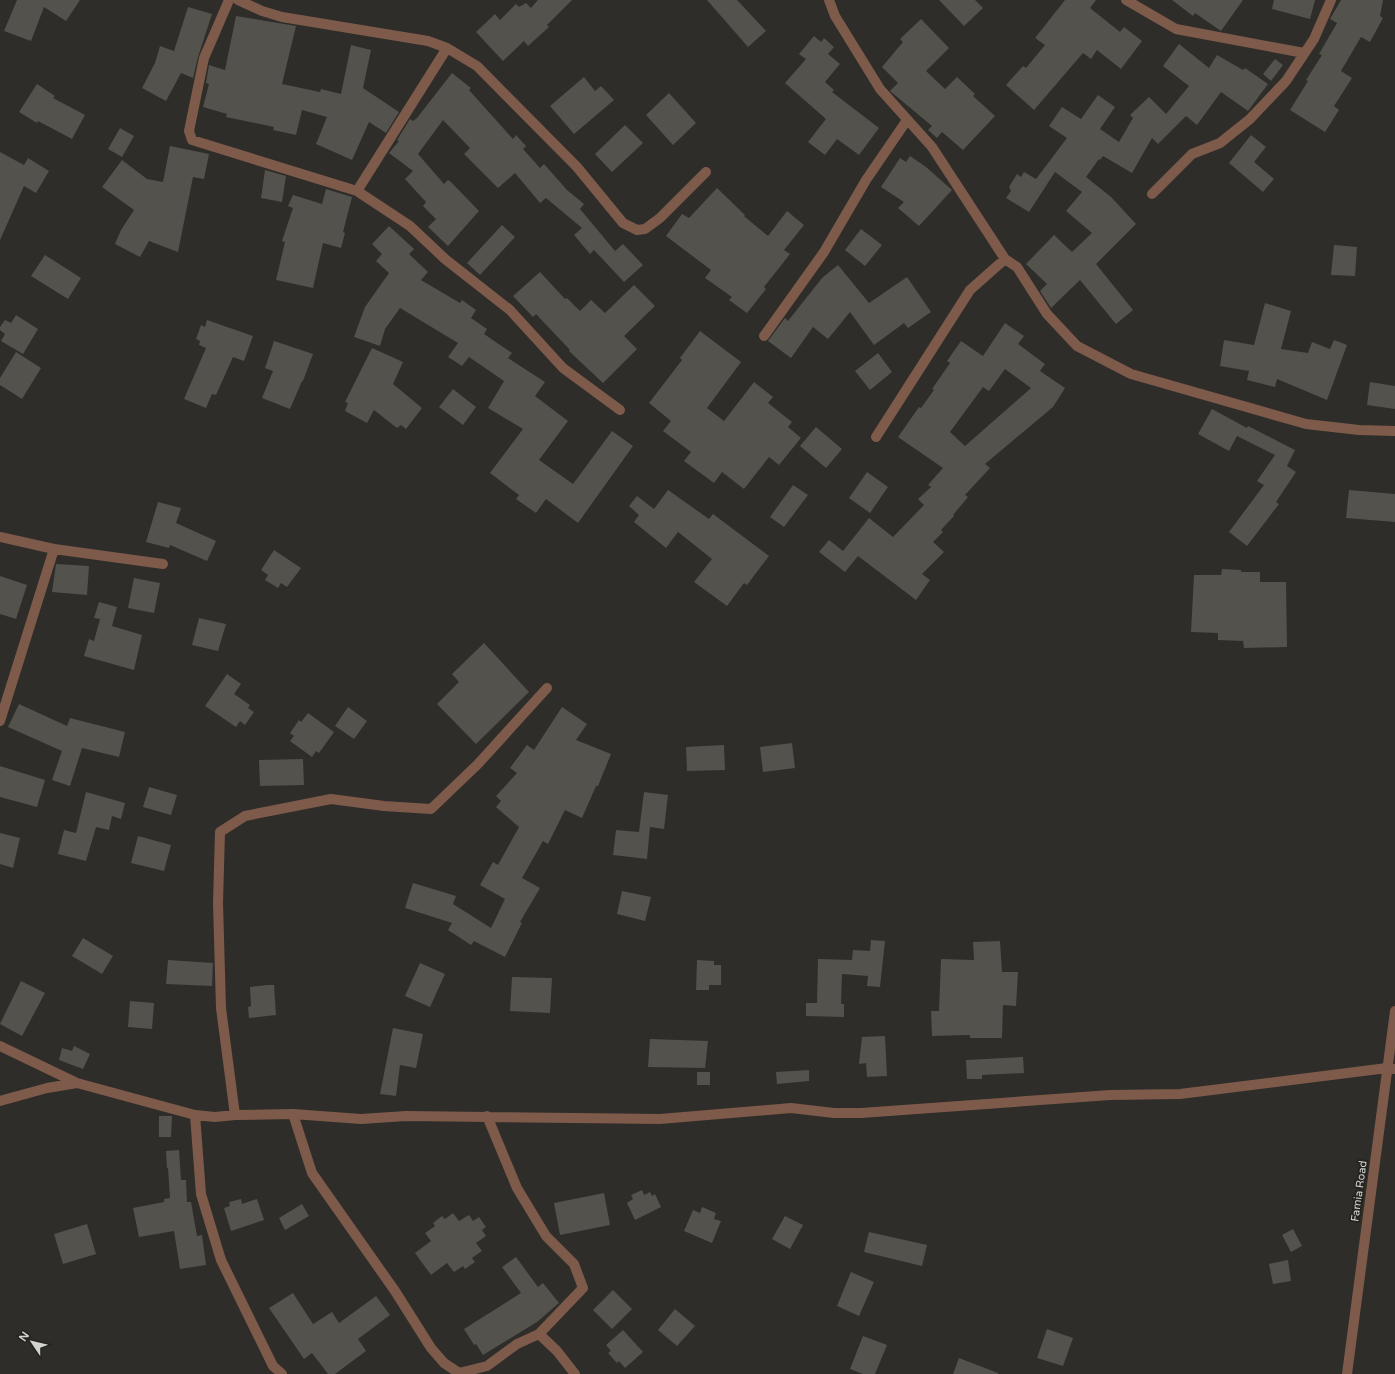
<svg xmlns="http://www.w3.org/2000/svg" width="1395" height="1374" font-family="'Varela Round',sans-serif">
<style>
.building{fill:#53524d;fill-rule:evenodd}
.lines{fill:none;stroke-linecap:round;stroke-linejoin:round}
.minor{stroke:#7e5a4b;stroke-width:10}
.labels{text-anchor:middle;dominant-baseline:central;stroke-width:4;stroke-linejoin:round;paint-order:stroke}
.street-label{font-size:11px;fill:#d3d3d0;stroke:#25241f}
</style>
<rect width="100%" height="100%" fill="#2e2d29"/>
<path class="building" d="M17,0H80L66,21L44,7L31,41L4,31Z
M538,0H572L547,25L549,27L528,46L524,41L503,61L476,32L495,14L500,20L516,4L519,7L526,3L531,8Z
M707,0H737L766,31L748,47Z
M939,0H975L983,8L964,26Z
M1065,0H1096L1090,8L1120,32L1124,27L1142,41L1121,69L1097,50L1091,59L1083,53L1034,110L1006,85L1023,66L1026,68L1045,45L1035,38Z
M1172,0H1243L1221,31L1195,13L1193,16Z
M1274,0H1315L1310,19L1272,9Z
M1341,0H1383L1380,16L1383,18L1370,42L1361,37L1341,71L1352,78L1334,106L1339,110L1325,132L1290,110L1308,81L1306,80L1322,55L1319,54L1337,23L1330,19Z
M188,7L212,14L198,57L193,78L181,73L166,101L142,88L155,63L160,46L174,51Z
M236,16L296,26L282,84L320,92L321,89L341,94L351,45L371,50L363,88L399,112L386,133L369,122L352,160L316,144L327,117L302,110L296,135L273,130L274,127L226,117L227,114L203,107L209,84L206,83L209,65L225,70Z
M921,19L949,48L926,71L945,89L957,77L975,94L973,96L995,116L963,150L942,132L937,138L928,130L932,126L890,91L898,83L882,67L903,42L900,39Z
M814,36L821,42L824,38L834,47L828,54L840,64L825,82L834,90L832,92L879,128L859,155L837,139L825,155L808,142L826,119L785,83L806,59L799,54Z
M1179,44L1209,68L1217,55L1243,70L1245,68L1268,84L1248,111L1221,92L1197,125L1186,116L1158,144L1152,138L1132,173L1103,156L1100,160L1099,159L1086,177L1111,197L1136,224L1096,264L1133,310L1116,324L1080,280L1051,308L1040,291L1047,284L1026,264L1054,235L1072,252L1092,233L1066,211L1082,192L1055,172L1029,212L1006,198L1011,191L1009,187L1017,174L1021,177L1024,172L1036,179L1067,138L1049,126L1062,107L1081,119L1098,95L1115,107L1100,129L1119,142L1133,118L1130,115L1149,97L1166,114L1189,86L1163,66Z
M1275,59L1283,65L1271,81L1263,74Z
M452,73L471,88L469,90L513,139L516,135L526,146L523,149L540,168L544,164L567,190L584,204L580,209L615,251L623,244L643,265L624,282L594,250L590,254L574,235L582,228L546,198L540,203L515,173L498,188L464,154L470,148L443,120L418,154L444,184L448,180L451,182L479,211L448,246L428,227L436,219L423,206L426,202L405,179L413,171L389,153L399,141L397,140L410,119L413,121L417,118Z
M584,77L595,91L601,86L614,100L574,134L550,106Z
M37,84L55,96L53,98L85,115L72,139L38,121L37,123L19,112Z
M669,93L696,123L673,145L646,115Z
M625,125L643,143L612,172L595,154Z
M120,128L134,136L122,157L108,149Z
M1251,135L1266,147L1254,162L1274,179L1263,192L1229,163Z
M170,146L209,154L204,179L193,177L178,252L149,241L140,257L115,244L121,230L134,210L102,187L122,160L147,179L163,182Z
M0,152L24,165L28,158L49,171L36,193L24,186L0,240Z
M910,156L926,167L952,190L919,226L898,208L904,202L881,187L900,158L906,162Z
M265,170L286,176L282,202L261,198Z
M717,188L745,215L744,216L768,236L787,211L804,225L784,250L790,254L764,287L766,289L747,313L729,300L732,297L705,278L711,270L666,236L682,214L689,218Z
M326,189L352,197L343,232L345,233L341,248L323,243L313,288L276,280L285,242L282,241L293,208L288,206L293,195L322,204Z
M502,225L515,237L480,275L467,263Z
M389,226L414,249L409,254L428,272L421,280L460,303L462,300L476,310L471,318L487,329L484,334L512,353L508,358L545,382L535,396L568,421L539,460L573,484L612,431L633,446L578,523L546,499L536,513L516,499L519,495L490,473L523,429L488,408L504,381L469,357L462,366L448,357L458,343L400,308L385,329L380,346L354,337L365,307L389,273L376,261L382,254L372,244Z
M861,229L882,245L865,266L845,250Z
M1334,245L1357,247L1355,276L1331,275Z
M45,255L81,278L68,299L31,276Z
M838,265L869,303L907,277L931,312L908,328L904,323L874,345L850,312L828,339L813,327L791,358L768,341L785,318L788,321L822,278Z
M540,272L565,299L567,298L580,311L591,300L605,313L634,285L655,306L624,336L637,349L603,383L569,351L570,350L536,314L533,317L513,296Z
M1265,303L1291,311L1281,349L1308,353L1312,342L1330,349L1334,340L1347,345L1327,400L1277,379L1275,387L1247,380L1249,371L1220,366L1224,340L1254,345Z
M16,315L38,329L23,354L1,341L5,334L0,330V327L5,320L11,323Z
M207,320L253,336L244,361L233,357L216,395L212,394L206,408L184,399L206,348L199,345L200,341L196,339L201,325L205,327Z
M1005,323L1024,336L1018,344L1045,364L1040,371L1065,388L1053,407L985,464L990,468L965,495L968,497L953,515L954,516L941,530L943,532L933,542L944,552L922,574L930,580L916,600L858,556L845,572L819,552L829,540L843,551L869,518L893,537L924,505L918,499L931,487L928,485L943,468L898,437L919,407L921,408L934,390L932,389L950,363L947,361L961,341L983,356ZM1005,369L1031,388L965,446L950,432L983,387L989,391Z
M700,331L741,362L707,408L724,421L754,382L773,397L768,403L792,422L788,427L801,438L779,465L769,457L744,489L722,472L714,483L684,461L691,452L663,431L671,421L649,403L682,360L680,358Z
M274,341L313,354L303,381H302L290,409L262,398L273,371L265,368Z
M372,348L403,362L393,384L422,408L406,429L401,425L397,428L374,410L367,423L345,411L348,403L345,402Z
M16,352L41,368L22,399L0,385V378Z
M878,353L892,372L870,390L855,371Z
M1370,382L1395,386V409L1367,405Z
M453,389L476,407L463,425L439,407Z
M1212,409L1247,428L1248,426L1295,450L1287,466L1296,472L1276,502L1279,504L1247,546L1229,532L1264,485L1257,481L1275,455L1237,436L1229,451L1198,434Z
M816,427L842,449L826,468L800,446Z
M867,472L888,487L870,513L849,498Z
M793,485L808,495L784,527L770,517Z
M668,490L709,519L713,514L769,556L747,585L744,583L727,606L694,582L712,559L678,532L666,548L634,522L639,515L629,506L637,496L654,509Z
M1349,490L1395,494V522L1346,518Z
M158,502L181,508L176,523L216,541L207,561L170,545L169,548L146,542Z
M274,550L301,568L287,587L281,583L278,588L265,580L268,575L261,570Z
M56,564L89,566L87,595L52,592Z
M1222,569L1241,570V572H1260V582H1286L1287,647L1244,648L1243,641L1218,640V633L1191,632L1194,575H1221Z
M0,576L27,585L16,619L0,614Z
M134,578L160,583L154,613L128,608Z
M99,602L117,607L112,626L142,635L134,670L84,656L89,639L94,641L100,619L94,618Z
M199,618L226,624L218,651L192,645Z
M484,643L529,692L476,744L437,704L459,682L452,674Z
M227,674L241,684L234,694L250,705L248,708L254,712L245,725L240,721L236,727L205,706Z
M19,704L67,726L70,718L125,732L119,757L82,748L70,786L52,780L62,751L8,727Z
M348,707L367,721L354,739L335,726Z
M562,707L587,724L576,740L611,754L598,786H596L582,818L565,810L548,844L543,841L522,878L540,888L520,922L522,923L505,957L474,941L471,945L448,930L452,923L405,908L413,883L456,896L453,904L491,928L505,899L480,885L493,862L498,865L519,827L496,807L501,801L496,796L517,773L510,768L527,745L534,750Z
M308,713L334,732L319,753L316,751L312,757L290,741L294,736L290,733L299,720L301,722Z
M792,743L795,768L763,772L760,747Z
M724,745L725,770L687,771L686,747Z
M303,759L304,785L260,786L259,760Z
M0,766L45,780L37,807L0,797Z
M149,787L177,795L171,815L143,807Z
M86,792L125,803L121,819L112,816L109,830L96,827L86,861L58,854L64,830L76,833Z
M644,792L668,795L664,829L650,827L647,859L613,855L616,830L639,832Z
M0,833L20,838L13,868L0,864Z
M138,836L171,845L164,871L131,863Z
M622,891L651,897L645,921L617,914Z
M83,938L113,956L102,974L72,956Z
M871,940L885,941L880,987L867,986L868,976L842,974L841,1004H844V1017L806,1016V1003H817L818,959L852,960L853,950L870,951Z
M1000,941L1002,972H1018L1016,1006L1003,1005L1002,1038H970V1035L932,1036L931,1011H939L941,959L974,960L973,942Z
M168,960L213,963L212,986L166,984Z
M697,960L714,961V965H721V985H709V990H696Z
M420,963L445,974L430,1007L405,996Z
M512,977L552,978L550,1013L510,1011Z
M21,981L45,993L22,1036L0,1024Z
M268,985H274L276,1015L249,1018L248,1007L251,1006L250,987Z
M130,1001L154,1003L152,1029L128,1027Z
M393,1028L423,1034L416,1068L400,1065L396,1096L380,1094Z
M885,1036L887,1076L867,1077L866,1063L859,1064L862,1037Z
M650,1039L708,1041L705,1068L648,1067Z
M74,1046L90,1054L83,1069L59,1060L62,1048L72,1051Z
M1023,1057L1024,1073L982,1075V1079H967L966,1060Z
M809,1070V1081L777,1084L776,1072Z
M697,1072H710V1085H697Z
M159,1116H172L171,1137H159Z
M179,1150L181,1180H186L187,1202H191L197,1236L202,1235L206,1265L180,1269L174,1231L139,1237L133,1208L164,1202V1199L170,1198L168,1168H167L166,1151Z
M642,1190L644,1195L650,1192L652,1196L655,1194L661,1207L635,1220L627,1203L633,1199L631,1195Z
M604,1193L610,1225L560,1235L554,1203Z
M241,1199L242,1204L257,1199L264,1220L231,1231L224,1208L230,1206L229,1202Z
M302,1204L309,1216L285,1230L279,1218Z
M702,1207L716,1213L714,1219L721,1221L712,1243L684,1231L693,1210L700,1213Z
M453,1213L459,1221L469,1215L473,1221L479,1217L486,1227L482,1230L486,1236L476,1243L482,1251L472,1258L475,1262L465,1269L463,1266L454,1272L447,1263L431,1275L415,1253L431,1241L425,1233L435,1226L433,1223L442,1216L445,1219Z
M785,1216L803,1225L790,1249L772,1239Z
M87,1224L96,1254L63,1264L54,1234Z
M1293,1229L1302,1246L1291,1252L1282,1235Z
M869,1232L927,1245L922,1266L864,1252Z
M516,1257L538,1287L543,1283L559,1303L537,1322L483,1355L476,1344L474,1345L464,1329L521,1293L502,1267Z
M1288,1260L1291,1281L1273,1284L1269,1264Z
M851,1272L874,1282L859,1316L837,1306Z
M613,1290L632,1309L612,1329L593,1310Z
M293,1293L313,1324L332,1312L339,1323L376,1296L390,1315L358,1339L366,1351L335,1374H328L312,1353L304,1359L269,1308Z
M675,1309L695,1326L677,1346L658,1330Z
M1047,1329L1073,1338L1063,1366L1037,1358Z
M623,1330L643,1352L625,1368L619,1361L617,1363L608,1353L611,1351L606,1345Z
M863,1336L887,1345L875,1374H863L850,1369Z
M959,1358L998,1373V1374H953Z"/>
<g class="lines">
<path class="minor" d="M229,0L204,58L189,131L192,140L357,191L410,226L445,259L510,310L563,368L620,410
M238,0L262,11L282,17L428,41L447,48L477,66L577,167L623,223L637,230L645,229L660,218L706,172
M829,0L835,16L880,89L932,147L1005,259L1017,267L1047,314L1077,346L1131,374L1306,424L1359,430L1395,431
M1126,0L1176,29L1304,53
M357,191L447,48
M1152,194L1192,154L1220,143L1250,119L1286,81L1314,39L1331,0
M764,336L824,252L866,180L907,120
M876,437L970,290L1005,259
M0,537L54,549L163,564
M0,721L54,549
M0,1046L77,1083L195,1115L215,1117L235,1115L293,1114L361,1119L406,1116L660,1119L791,1108L834,1113H861L1110,1095L1180,1094L1387,1068L1395,1069
M0,1101L47,1088L77,1083
M293,1114L312,1173L395,1291L431,1348L444,1363L459,1373L487,1366L517,1344L539,1334L557,1351L575,1374
M195,1115L201,1194L221,1260L273,1366L282,1374
M235,1115L221,1008L218,903L220,832L245,816L331,799L384,806L431,809L477,765L547,688
M487,1116L517,1188L546,1236L574,1264L583,1288L539,1334
M1347,1374L1395,1011"/>
</g>
<g class="labels">
<g class="street-label">
<text transform="translate(1359 1191) rotate(-82)">Famia Road</text>
</g>
</g>
<g transform="translate(32 1342) rotate(305)" stroke="#25241f" stroke-width="3" paint-order="stroke">
<path d="M0-3L7 15L0 10L-7 15Z" fill="#d3d3d0"/>
<text y="-6" font-size="11" font-weight="bold" text-anchor="middle" fill="#d3d3d0">N</text>
</g>
</svg>
